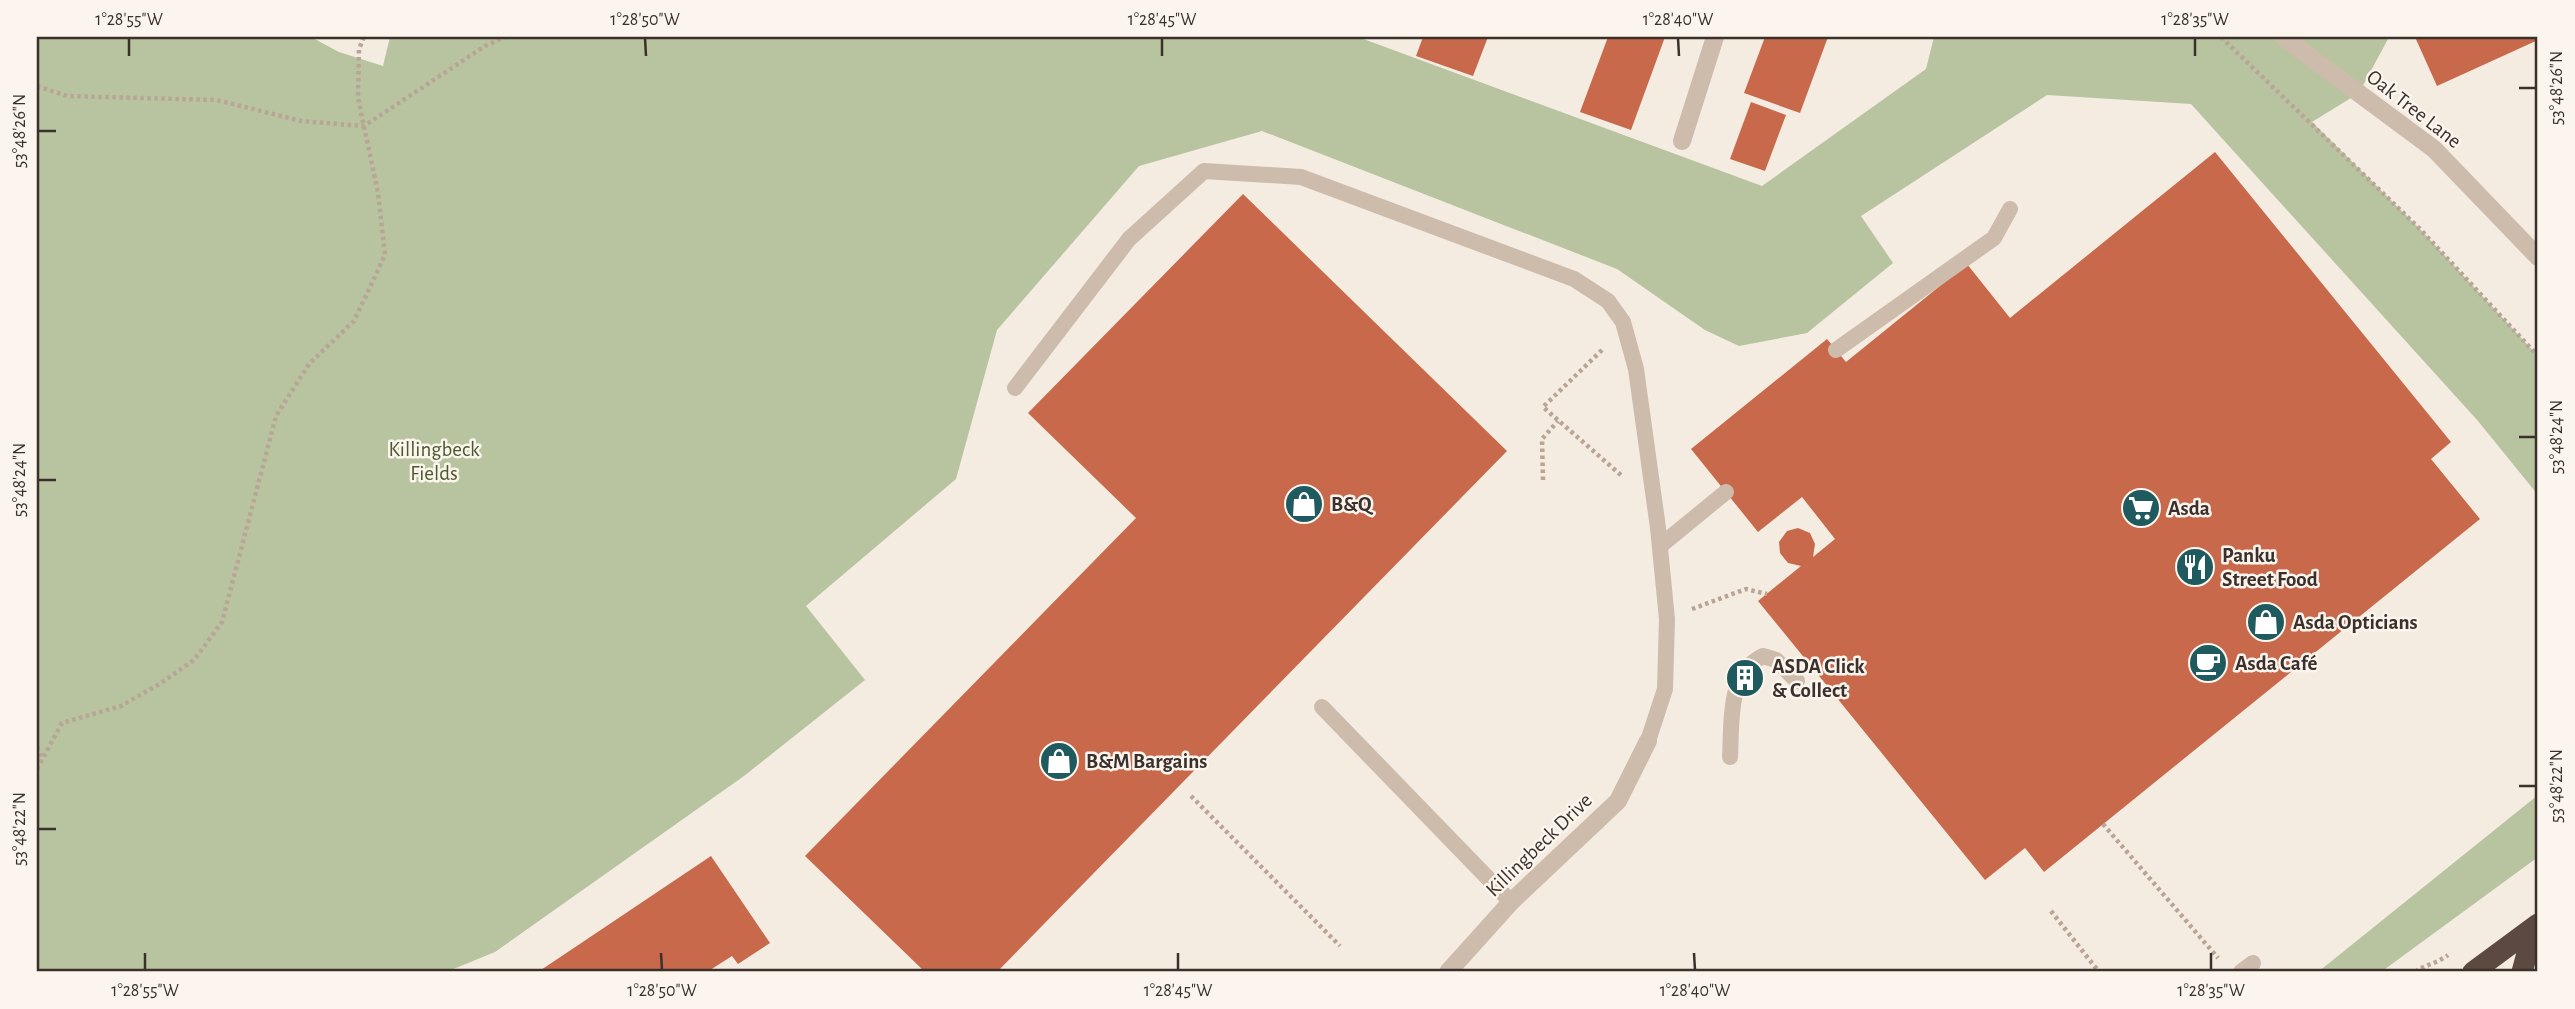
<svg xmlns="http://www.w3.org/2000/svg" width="2575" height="1009" font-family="'Alegreya Sans',sans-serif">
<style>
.green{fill:#b8c4a0}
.building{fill:#c8694b}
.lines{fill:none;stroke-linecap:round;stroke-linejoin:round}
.path{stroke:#b9a596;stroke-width:4.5;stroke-dasharray:3.5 3.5;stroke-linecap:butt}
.lane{stroke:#cdbbac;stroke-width:16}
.street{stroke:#cdbbac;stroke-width:18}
.highway{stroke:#5c4a42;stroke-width:21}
.ticks{fill:none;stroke:#3b302b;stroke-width:2.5}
.labels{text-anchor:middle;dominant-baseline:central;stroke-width:5;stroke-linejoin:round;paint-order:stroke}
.street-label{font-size:21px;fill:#3b302b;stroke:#fbf5ee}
.park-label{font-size:21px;fill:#4a5a2e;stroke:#fbf5ee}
.poi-label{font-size:21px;font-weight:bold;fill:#3b302b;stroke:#fbf5ee;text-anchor:start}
.neatline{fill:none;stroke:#3b302b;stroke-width:2.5}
.ticks-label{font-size:18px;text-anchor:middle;fill:#3b302b}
</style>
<rect width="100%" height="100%" fill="#f4ebe1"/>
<path class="green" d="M37,37H311L339,52L383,66L390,37H1358L1762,186L1926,69L1934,37H2389L2359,93L2312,122L2420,229L2538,356V495L2478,421L2191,104L2047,95L1861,216L1893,263L1807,333L1739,346L1705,330L1617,269L1262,131L1139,166L997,330L956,479L806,606L865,680L744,776L495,952L446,972H37Z
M2538,795V857L2381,972H2318Z"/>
<path class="building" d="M1423,37H1488L1473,76L1416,56Z
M1608,37H1665L1631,130L1580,112Z
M1765,37H1828L1800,113L1744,93Z
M2415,37H2536L2538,40L2437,86Z
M1751,102L1786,115L1765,171L1730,159Z
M2215,152L2451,442L2431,459L2480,519L2044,872L2025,848L1985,880L1758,601L1801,566L1788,563L1780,553L1779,542L1787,531L1798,528L1810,533L1815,544L1813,557L1835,539L1802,497L1758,532L1691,449L1827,339L1846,362L1967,264L2010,318Z
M1243,194L1507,451L997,972H925L805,856L1136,518L1028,413Z
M1744,659L1762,669L1745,697L1727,687Z
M711,856L770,943L738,964L732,956L707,972H538Z"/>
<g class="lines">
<path class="path" d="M2221,37L2420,229L2538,356
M37,86L67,96L217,100L301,121L364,126L485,46L505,37
M1602,350L1543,407L1622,476
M1543,480L1542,439L1558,421
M1692,609L1746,589L1767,594
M37,747L42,759
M37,769L62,723L121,706L161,683L194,660L222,622L276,416L309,364L354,321L385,255L378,193L358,98L359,49L364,37
M1191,796L1340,946
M2103,824L2218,958
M2051,911L2099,972
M2415,972C2426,964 2436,964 2448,955"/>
<path class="lane" d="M1836,350L1994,238L2010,209
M1015,388L1129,239L1204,171L1301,177L1574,279L1608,301L1623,322L1636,369L1658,528L1667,619L1665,689L1648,741
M1660,546L1726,492
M1322,707L1511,902
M1730,757C1732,722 1727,674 1763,656L1776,660L1797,681
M2241,972L2253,963"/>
<path class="street" d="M2283,37L2434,149L2538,257
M1682,141L1715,37
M1448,972L1511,902L1618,801L1648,741"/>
<path class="highway" d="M2473,972L2538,924
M2522,972L2534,927"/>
</g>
<path class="ticks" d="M129,38V56M645,38L646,56M1162,38V56M1678,38L1679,56M2195,38V56M2519,88H2536M38,131H56M2519,437H2536M38,480H56M2519,786H2536M38,829H56M145,953V970M661,953L662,970M1178,953V970M1694,953L1695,970M2211,953V970"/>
<defs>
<symbol id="shop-disc" viewBox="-11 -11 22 22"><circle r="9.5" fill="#1f5a5e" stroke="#fbf5ee"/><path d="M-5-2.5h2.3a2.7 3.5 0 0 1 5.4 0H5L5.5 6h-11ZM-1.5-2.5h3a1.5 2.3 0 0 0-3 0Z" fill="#fff"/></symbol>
<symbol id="supermarket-disc" viewBox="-11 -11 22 22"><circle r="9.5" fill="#1f5a5e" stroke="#fbf5ee"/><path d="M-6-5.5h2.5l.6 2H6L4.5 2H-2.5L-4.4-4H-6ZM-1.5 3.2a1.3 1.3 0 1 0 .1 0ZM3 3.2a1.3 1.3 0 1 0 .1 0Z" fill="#fff"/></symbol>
<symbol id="restaurant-disc" viewBox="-11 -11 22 22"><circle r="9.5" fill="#1f5a5e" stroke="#fbf5ee"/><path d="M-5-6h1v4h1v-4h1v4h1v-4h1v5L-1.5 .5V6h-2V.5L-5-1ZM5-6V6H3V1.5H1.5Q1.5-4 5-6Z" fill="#fff"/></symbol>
<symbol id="cafe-disc" viewBox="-11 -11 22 22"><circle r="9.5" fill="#1f5a5e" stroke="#fbf5ee"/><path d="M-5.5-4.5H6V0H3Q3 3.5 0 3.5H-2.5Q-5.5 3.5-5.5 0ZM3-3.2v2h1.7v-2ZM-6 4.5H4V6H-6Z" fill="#fff"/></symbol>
<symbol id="building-disc" viewBox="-11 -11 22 22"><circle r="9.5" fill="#1f5a5e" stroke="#fbf5ee"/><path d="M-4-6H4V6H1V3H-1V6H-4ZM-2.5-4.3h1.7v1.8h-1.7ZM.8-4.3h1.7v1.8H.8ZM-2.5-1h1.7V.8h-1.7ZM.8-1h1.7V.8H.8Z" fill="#fff"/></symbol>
</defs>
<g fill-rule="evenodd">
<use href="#shop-disc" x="1282" y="482" width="44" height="44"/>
<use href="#supermarket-disc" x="2119" y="486" width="44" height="44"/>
<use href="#restaurant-disc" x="2173" y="545" width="44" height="44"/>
<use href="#shop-disc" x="2244" y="600" width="44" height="44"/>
<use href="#cafe-disc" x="2186" y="641" width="44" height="44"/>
<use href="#building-disc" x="1723" y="656" width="44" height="44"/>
<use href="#shop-disc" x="1037" y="739" width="44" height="44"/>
</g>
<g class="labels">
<g class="street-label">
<text transform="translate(2414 109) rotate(38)">Oak Tree Lane</text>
<text transform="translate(1539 845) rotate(-44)">Killingbeck Drive</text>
</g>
<g class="park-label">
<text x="434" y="449">Killingbeck<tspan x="434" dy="24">Fields</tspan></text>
</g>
<g class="poi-label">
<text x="1331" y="504">B&amp;Q</text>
<text x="2168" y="508">Asda</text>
<text x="2222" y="555">Panku<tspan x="2222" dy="24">Street Food</tspan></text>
<text x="2293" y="622">Asda Opticians</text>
<text x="2235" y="663">Asda Café</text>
<text x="1772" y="666">ASDA Click<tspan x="1772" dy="24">&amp; Collect</tspan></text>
<text x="1086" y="761">B&amp;M Bargains</text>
</g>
</g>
<rect width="2575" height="1009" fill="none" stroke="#fbf5ee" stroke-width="77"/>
<rect x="38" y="38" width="2498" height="932" class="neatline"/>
<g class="ticks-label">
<text x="129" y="25">1°28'55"W</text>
<text x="645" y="25">1°28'50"W</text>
<text x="1162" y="25">1°28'45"W</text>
<text x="1678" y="25">1°28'40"W</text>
<text x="2195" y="25">1°28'35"W</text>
<text transform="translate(2556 88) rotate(-90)" y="6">53°48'26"N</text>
<text transform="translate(19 131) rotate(-90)" y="6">53°48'26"N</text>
<text transform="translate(2556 437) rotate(-90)" y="6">53°48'24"N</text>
<text transform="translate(19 480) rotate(-90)" y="6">53°48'24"N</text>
<text transform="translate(2556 786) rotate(-90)" y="6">53°48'22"N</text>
<text transform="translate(19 829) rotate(-90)" y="6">53°48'22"N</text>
<text x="145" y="996">1°28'55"W</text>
<text x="662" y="996">1°28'50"W</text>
<text x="1178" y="996">1°28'45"W</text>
<text x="1695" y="996">1°28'40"W</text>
<text x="2211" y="996">1°28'35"W</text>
</g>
</svg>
